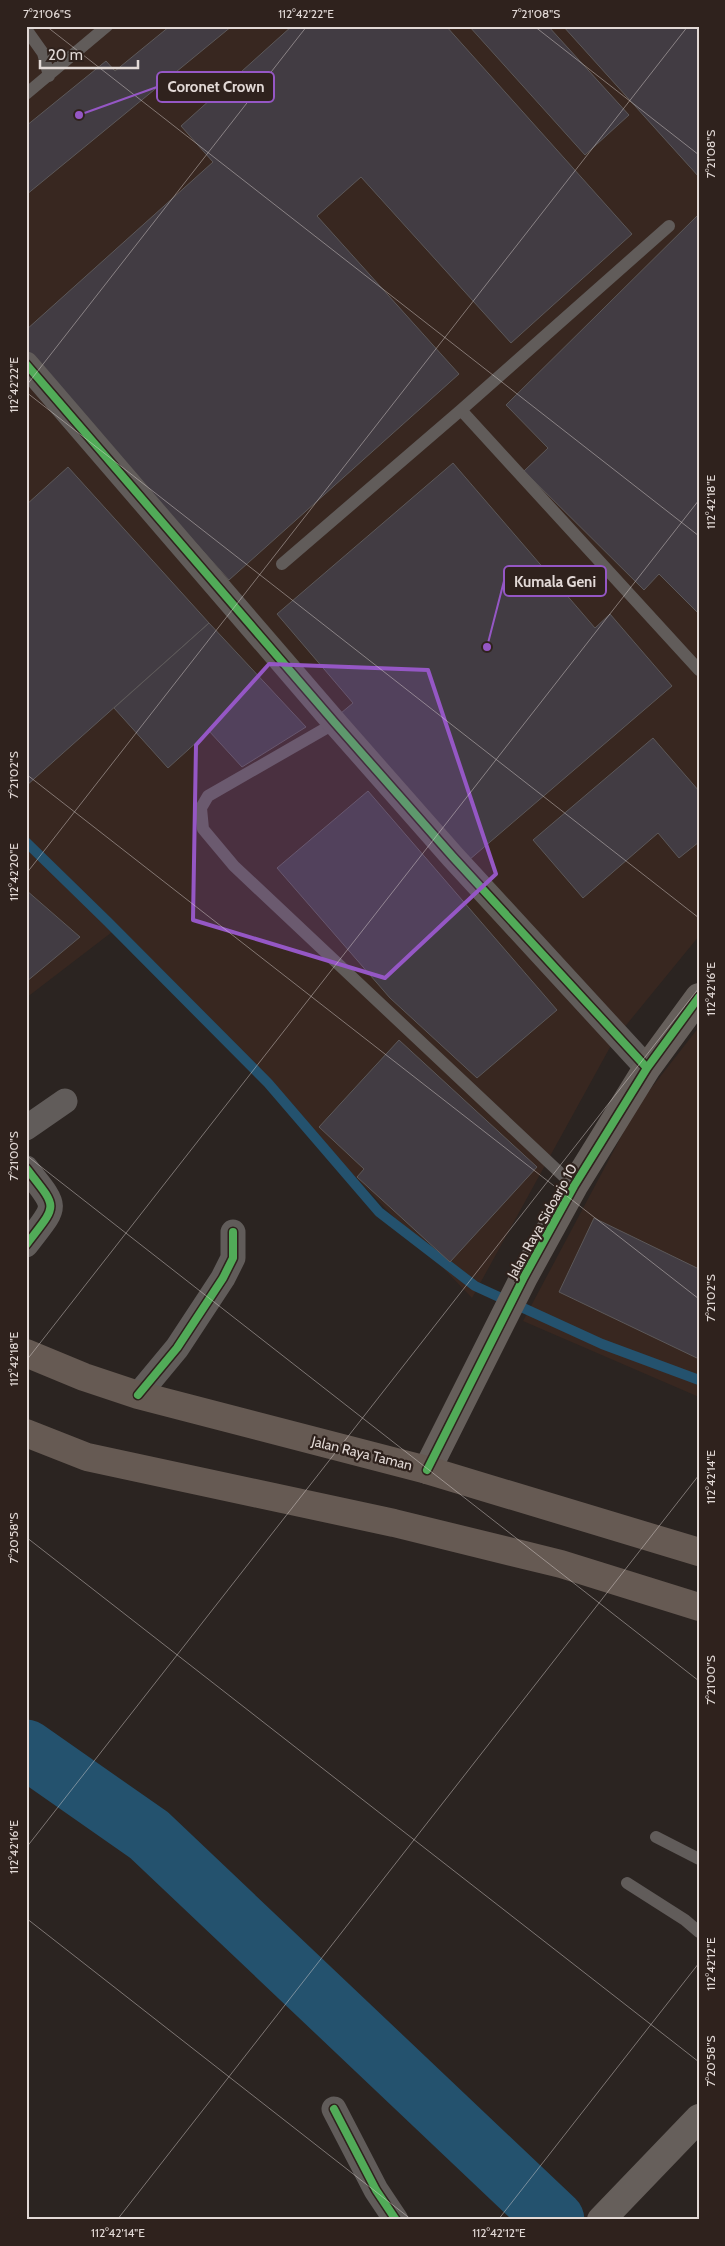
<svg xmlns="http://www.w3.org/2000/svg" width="725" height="2246" font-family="Cabin,sans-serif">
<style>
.built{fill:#382720}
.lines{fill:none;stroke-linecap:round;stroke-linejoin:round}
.stream{stroke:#24526e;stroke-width:10}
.river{stroke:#24526e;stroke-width:59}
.building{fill:#423c43;stroke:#5c5859}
.lane{stroke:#615c5a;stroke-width:12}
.street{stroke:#615c5a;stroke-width:25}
.secondary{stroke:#665f5b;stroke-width:28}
.highway{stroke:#665a53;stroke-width:28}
.cycleway-casing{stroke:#2f221d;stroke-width:11}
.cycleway{stroke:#51ab58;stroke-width:8}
.marked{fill:#9557c5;fill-opacity:0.2;stroke:#9557c5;stroke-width:4;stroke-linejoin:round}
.ticks{fill:none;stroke:#e2d9d6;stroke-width:1;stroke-opacity:0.45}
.labels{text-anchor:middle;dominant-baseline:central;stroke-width:4.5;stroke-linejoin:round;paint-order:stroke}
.street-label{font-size:14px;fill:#e2d9d6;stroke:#2f221d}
.leader{fill:none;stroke:#9557c5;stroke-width:2}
.callout-dot{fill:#9557c5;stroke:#2f221d;stroke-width:2}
.callout{fill:#2f221d;stroke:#9557c5;stroke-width:2}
.callout-label{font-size:15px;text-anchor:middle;font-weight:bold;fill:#e2d9d6}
.neatline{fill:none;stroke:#e2d9d6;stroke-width:2}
.ticks-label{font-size:12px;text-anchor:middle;fill:#e2d9d6}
</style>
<rect width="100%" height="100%" fill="#2b2421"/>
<path class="built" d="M26,26H699V936L614,1040L472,1298L116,929L26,998Z
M699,1027V1397L523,1321L638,1105Z"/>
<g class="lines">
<path class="stream" d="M26,842L108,922L268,1083L379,1212L475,1286L602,1344L699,1380"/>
<path class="river" d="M26,1749L149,1835L555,2220"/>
</g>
<path class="building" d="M170,26H232L26,195V126L106,61L115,71Z
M292,26H446L632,234L511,343L361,177L317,216L459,374L229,580L26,354V330L213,162L181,126Z
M469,26H548L629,115L585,155Z
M563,26H699V177Z
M698,215L699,216V614L659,574L644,590L524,471L548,448L506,405Z
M453,463L595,628L610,614L672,686L462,866L335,718L353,703L277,614Z
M68,467L209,623L26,786V505Z
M209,623L306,727L242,767L209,731L168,768L114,708Z
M653,738L699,791V842L679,858L658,833L583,898L533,840Z
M368,791L557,1010L477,1078L390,998L277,868Z
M26,890L80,937L26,982Z
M399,1040L537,1167L450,1262L357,1177L364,1169L319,1127Z
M594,1218L699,1269V1359L559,1292Z"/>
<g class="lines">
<path class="lane" d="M26,29L43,53L49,76
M26,94L107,26
M461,410L699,670
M282,564L461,410L669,226
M335,723L208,796L201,808L203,829L234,866L574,1186
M656,1837L699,1859
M627,1883L685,1920L699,1932"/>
<path class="street" d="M26,364L335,723L453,857L647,1068
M26,1128L65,1101
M26,1168C59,1210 58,1203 26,1245
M138,1395L177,1348L223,1278L233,1258V1232
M334,2109L376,2190L396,2220"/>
<path class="secondary" d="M427,1470L524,1277L574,1186L647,1068L699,997
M601,2220L699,2118"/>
<path class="highway" d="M26,1353L84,1377L138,1395L427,1470L699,1552
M26,1433L87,1457L394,1523L561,1564L699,1607"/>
<defs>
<path id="cycleway" d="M26,364L335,723L453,857L647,1068
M26,1168C59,1210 58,1203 26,1245
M138,1395L177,1348L223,1278L233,1258V1232
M427,1470L524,1277L574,1186L647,1068L699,997
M334,2109L376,2190L396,2220"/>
</defs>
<use href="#cycleway" class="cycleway-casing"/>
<use href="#cycleway" class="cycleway"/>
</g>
<path class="marked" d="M269,664L428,670L496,874L385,978L193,920L196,745Z"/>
<path class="ticks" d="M46,26L699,536M534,26L699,155M26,386L307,26M26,392L699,918M26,774L699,1299M26,874L688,26M26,1155L699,1681M26,1361L699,500M26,1537L699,2062M26,1848L699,988M26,1918L412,2220M117,2220L699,1475M498,2220L699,1963"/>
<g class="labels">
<g class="street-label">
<text transform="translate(542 1221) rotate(-61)">Jalan Raya Sidoarjo 10</text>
<text transform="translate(362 1453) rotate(14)">Jalan Raya Taman</text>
</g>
</g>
<path class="leader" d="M79 115L157 87M487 647L504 581"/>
<g class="callout-dot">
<circle cx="79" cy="115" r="5"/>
<circle cx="487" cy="647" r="5"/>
</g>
<g class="callout">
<rect x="157" y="72" width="117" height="30" rx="5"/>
<rect x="504" y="566" width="102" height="30" rx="5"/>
</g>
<g class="callout-label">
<text x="216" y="92">Coronet Crown</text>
<text x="555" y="587">Kumala Geni</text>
</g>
<rect width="725" height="2246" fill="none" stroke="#2f221d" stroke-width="55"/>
<path d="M40 60v8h98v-8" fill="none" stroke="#e2d9d6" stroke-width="2.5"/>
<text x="48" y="60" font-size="15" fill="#e2d9d6" stroke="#2f221d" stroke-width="4" paint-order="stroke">20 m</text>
<rect x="28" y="28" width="670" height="2190" class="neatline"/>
<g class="ticks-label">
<text x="47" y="18">7°21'06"S</text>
<text x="306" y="18">112°42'22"E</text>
<text x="536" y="18">7°21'08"S</text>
<text transform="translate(711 154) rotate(-90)" y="4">7°21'08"S</text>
<text transform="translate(14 385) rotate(-90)" y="4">112°42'22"E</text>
<text transform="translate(711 502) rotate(-90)" y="4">112°42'18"E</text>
<text transform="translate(14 775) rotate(-90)" y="4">7°21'02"S</text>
<text transform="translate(14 872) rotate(-90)" y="4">112°42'20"E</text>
<text transform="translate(711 989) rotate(-90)" y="4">112°42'16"E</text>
<text transform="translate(14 1156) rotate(-90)" y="4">7°21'00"S</text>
<text transform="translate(711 1298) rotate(-90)" y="4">7°21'02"S</text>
<text transform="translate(14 1359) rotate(-90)" y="4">112°42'18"E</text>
<text transform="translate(711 1477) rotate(-90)" y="4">112°42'14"E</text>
<text transform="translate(14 1538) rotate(-90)" y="4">7°20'58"S</text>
<text transform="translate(711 1680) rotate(-90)" y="4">7°21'00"S</text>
<text transform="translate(14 1847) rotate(-90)" y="4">112°42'16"E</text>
<text transform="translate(711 1964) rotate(-90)" y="4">112°42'12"E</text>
<text transform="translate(711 2061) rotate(-90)" y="4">7°20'58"S</text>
<text x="118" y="2237">112°42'14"E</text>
<text x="499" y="2237">112°42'12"E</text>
</g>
</svg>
